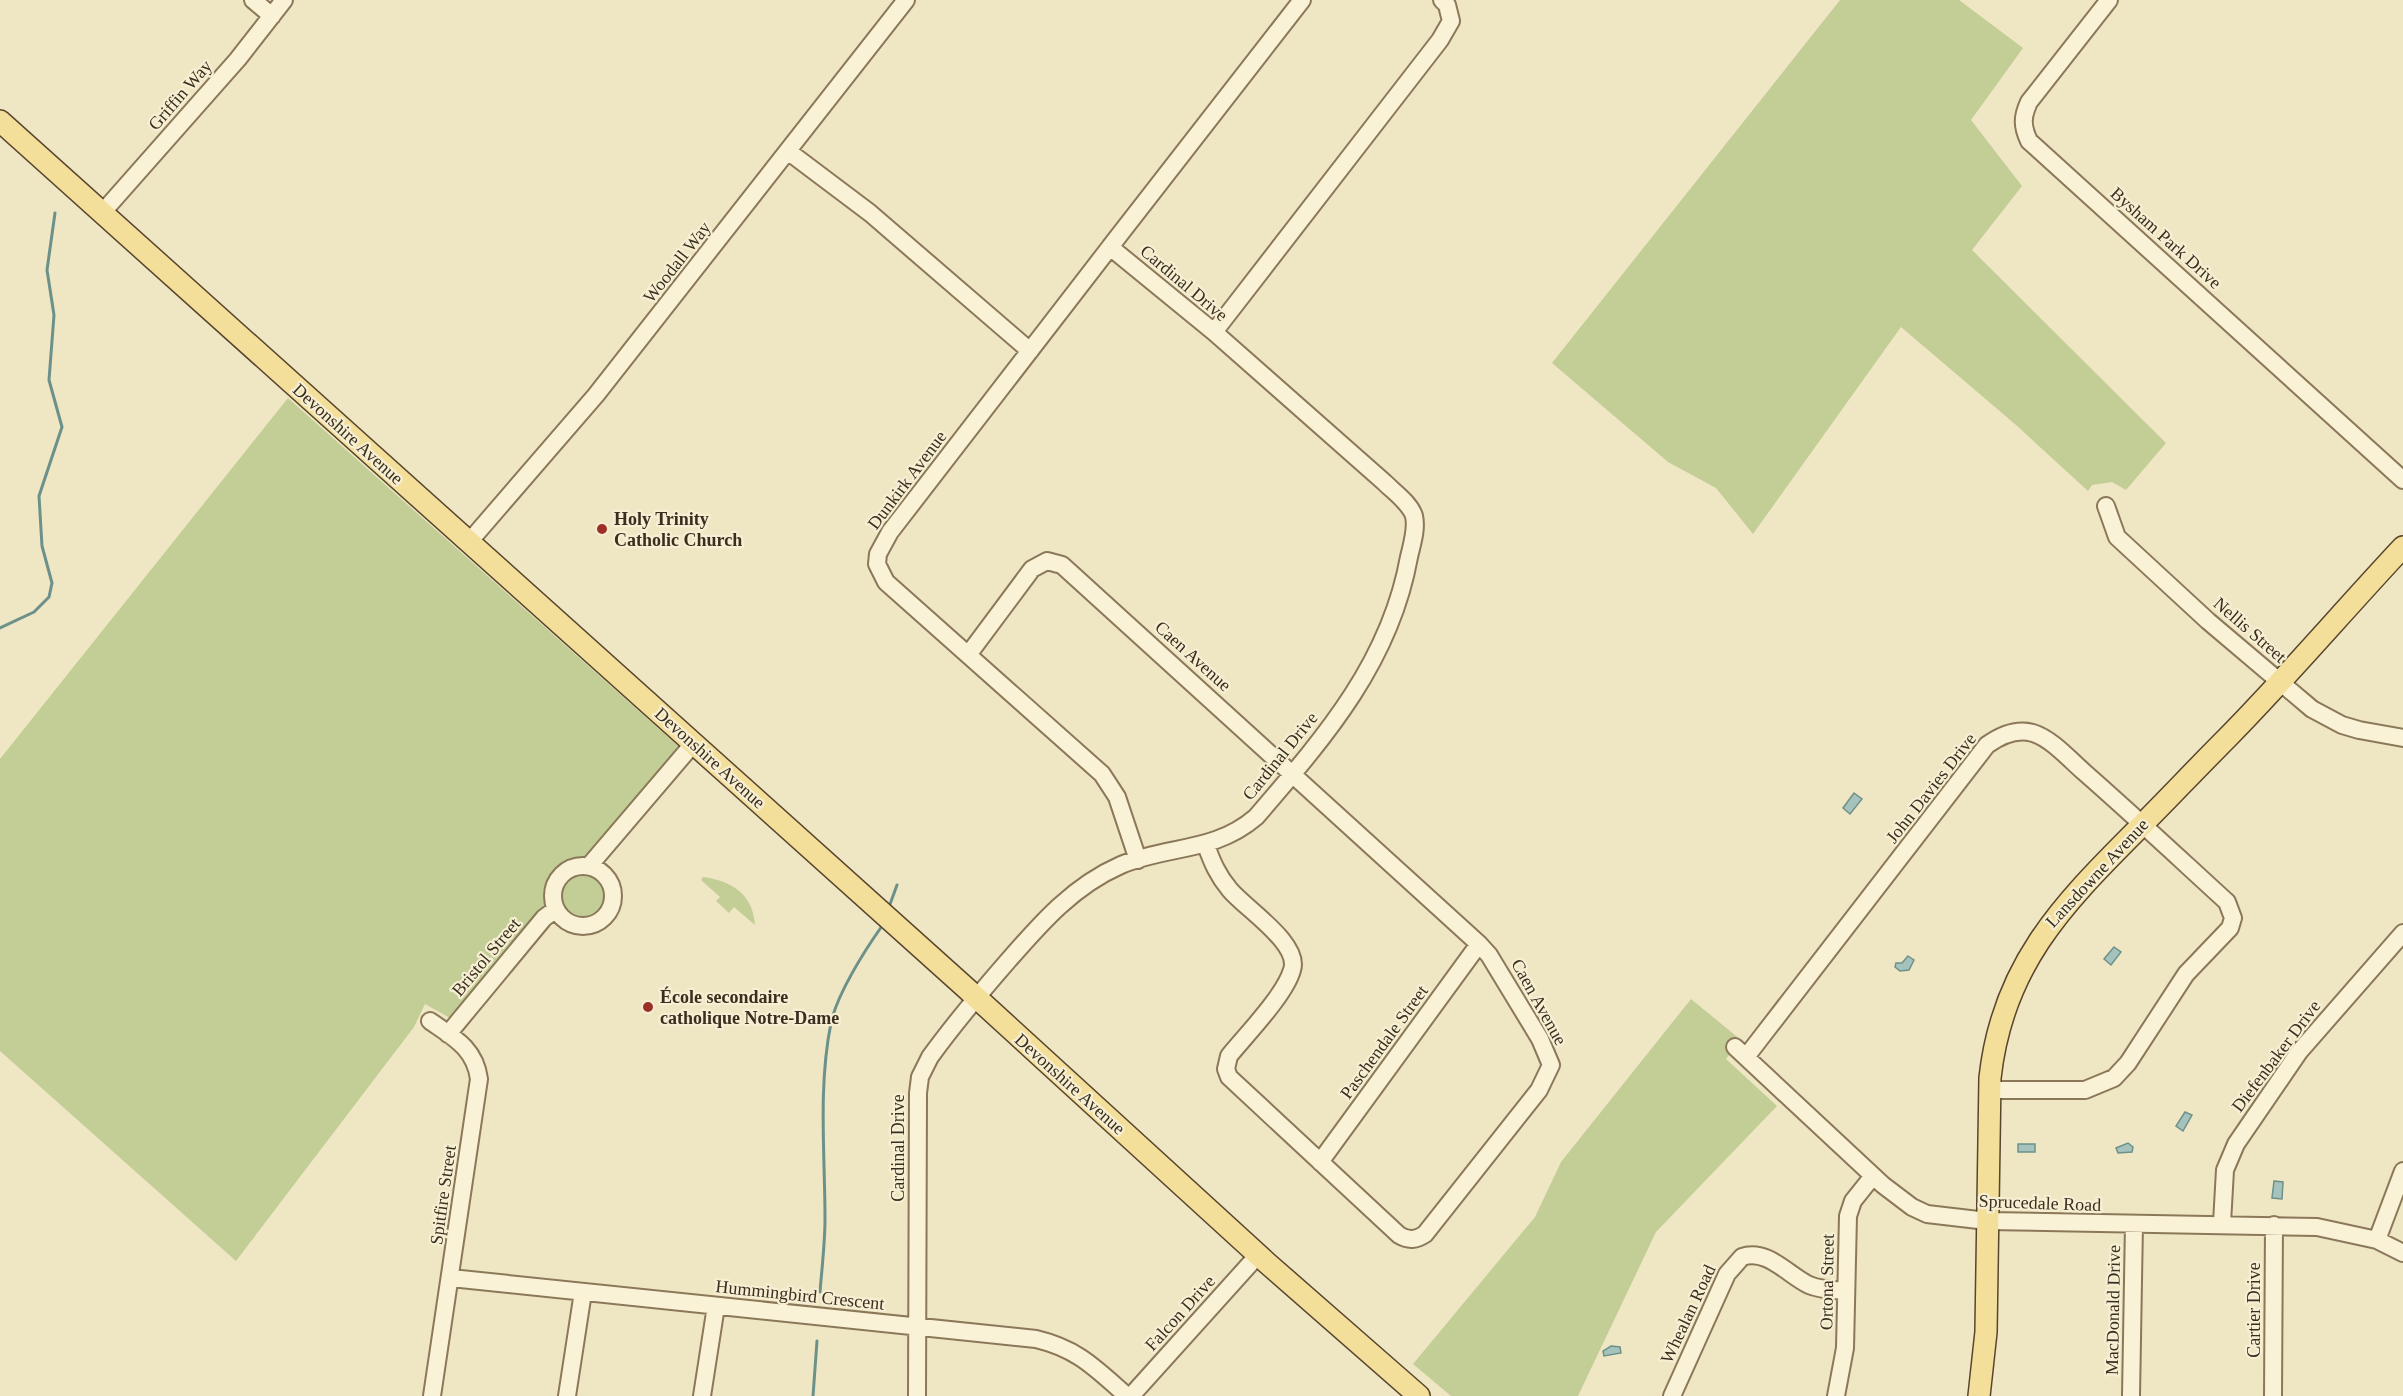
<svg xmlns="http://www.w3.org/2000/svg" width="2403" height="1396" font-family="Georgia,serif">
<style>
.green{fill:#c3ce97}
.water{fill:#a6c2bc;stroke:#6c918b;stroke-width:1.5}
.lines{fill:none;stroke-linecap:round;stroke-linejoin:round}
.stream{stroke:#6c918b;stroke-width:3}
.minor-casing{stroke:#8b7859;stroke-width:20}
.major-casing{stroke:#58452e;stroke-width:24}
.minor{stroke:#faf2d7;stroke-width:16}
.major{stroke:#f4df9a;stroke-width:21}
.poi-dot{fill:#9b3027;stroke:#f7efd3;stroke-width:2}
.labels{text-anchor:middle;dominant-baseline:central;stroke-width:4.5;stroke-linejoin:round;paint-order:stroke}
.street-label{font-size:18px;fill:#3a2e1e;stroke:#f7efd3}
.poi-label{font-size:18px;font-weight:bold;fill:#3a2e1e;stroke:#f7efd3;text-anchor:start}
</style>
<rect width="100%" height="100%" fill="#efe6c3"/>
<path class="green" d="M1840,0H1959L2023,48L1971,120L2022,186L1972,250L2166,443L2126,490L2112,482L2092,485L2088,491L2016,425L1901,327L1753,534L1716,488L1668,462L1552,363Z
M288,398L678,746L677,752L586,859L571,863L559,870L550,882L544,910L455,1016L450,1018L425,1004L414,1027L236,1261L0,1051V759Z
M560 897a23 23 0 1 1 46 0a23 23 0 1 1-46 0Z
M703,877C732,881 753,894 755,925L734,907L729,913L716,901L720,897L701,880Z
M1691,999L1741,1040L1726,1059L1777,1106L1656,1232L1578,1396H1451L1413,1364L1535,1217L1561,1162Z"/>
<path class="water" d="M1854,793L1862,799L1850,814L1843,808Z
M2114,947L2121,952L2111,965L2104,959Z
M1908,956L1914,960L1909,970L1900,971L1895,967L1896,963H1902Z
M2185,1112L2192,1115L2183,1131L2176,1126Z
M2128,1143L2133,1147L2132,1152L2118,1153L2116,1148Z
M2018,1144H2035V1152H2018Z
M2274,1181L2283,1182L2282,1199L2272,1198Z
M1611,1346L1620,1347L1621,1353L1604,1356L1603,1351Z"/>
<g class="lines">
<path class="stream" d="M0,628L34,612L49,597L52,583L42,546L39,496L62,427L49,380L54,315L47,270L55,213
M889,907L897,885
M820,1292C822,1267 825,1243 825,1219C825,1154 818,1087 831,1023C837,994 865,950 882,926
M813,1396L817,1341"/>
<defs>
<path id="minor" d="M253,0L272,16
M2109,0L2029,102C2022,117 2022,126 2029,141L2403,480
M789,152L870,213L1030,351
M102,213L238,59L284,0
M1110,247L1302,0
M1214,332L1440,40L1451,21L1447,5L1442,0
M2106,506L2117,537L2208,621L2312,709L2342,725L2359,730L2403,738
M469,542L596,395L906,0
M968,655L1032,569L1047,561L1062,565L1479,944L1489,955L1540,1039L1551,1065L1539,1090L1425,1234C1416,1240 1409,1241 1399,1235L1229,1077L1226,1069L1229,1056C1246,1035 1285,995 1292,970C1301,944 1246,909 1230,890C1218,876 1212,862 1206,845
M553 896a30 30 0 1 1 60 0a30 30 0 1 1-60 0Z
M589,866L693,744
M430,1021C453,1037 475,1048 479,1079L432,1396
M448,1034L544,918L556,909
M1735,1047L1883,1185L1912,1207L1927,1214L1987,1221L2317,1227L2377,1240L2403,1253
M1746,1057L1987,745C2001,735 2016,728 2033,733C2052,739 2070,760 2084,772C2133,815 2180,859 2227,902L2233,918L2230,928L2186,974L2128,1063L2114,1078L2085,1090H1989
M1320,1162L1479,944
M2222,1223L2225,1170L2236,1144L2299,1052L2403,933
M2377,1240L2403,1171
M451,1278L1036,1339C1078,1349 1095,1368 1127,1396
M567,1396L583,1292
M702,1396L716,1306
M917,1396L918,1093L920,1077L930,1057C954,1024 980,993 1007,962C1041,923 1073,886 1121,865C1168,845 1214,853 1256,817C1324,738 1390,663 1409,557C1412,544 1417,529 1414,516C1410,503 1394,492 1384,482L1214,332L1110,247L890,532L878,554L877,564L886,582L1102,774L1117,797L1138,860
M1131,1396L1258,1255
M1672,1396L1727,1274L1742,1257C1767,1248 1788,1275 1809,1285C1821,1290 1833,1290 1846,1291
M1836,1396L1845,1348L1848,1216L1853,1201L1873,1176
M2131,1396L2134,1224
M2273,1396L2274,1225"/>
<path id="major" d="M0,121L966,988L1267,1263L1419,1396
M1979,1396L1986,1332L1990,1078C2002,967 2061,906 2136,831C2167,800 2197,768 2228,737C2288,676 2344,610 2403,547"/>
</defs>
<use href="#minor" class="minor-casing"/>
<use href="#major" class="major-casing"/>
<use href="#minor" class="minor"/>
<use href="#major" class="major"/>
</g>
<g class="poi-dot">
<circle cx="602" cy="529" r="6"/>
<circle cx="648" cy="1007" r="6"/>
</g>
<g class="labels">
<g class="street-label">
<text transform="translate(180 95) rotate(-49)">Griffin Way</text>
<text transform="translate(2166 238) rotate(42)">Bysham Park Drive</text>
<text transform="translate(677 262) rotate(-52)">Woodall Way</text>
<text transform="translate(1184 283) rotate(40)">Cardinal Drive</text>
<text transform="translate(348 434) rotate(42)">Devonshire Avenue</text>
<text transform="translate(907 480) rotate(-53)">Dunkirk Avenue</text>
<text transform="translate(2250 630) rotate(41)">Nellis Street</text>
<text transform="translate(1193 656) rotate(42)">Caen Avenue</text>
<text transform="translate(1280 756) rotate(-51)">Cardinal Drive</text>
<text transform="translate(710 758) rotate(42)">Devonshire Avenue</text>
<text transform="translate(1931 788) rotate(-52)">John Davies Drive</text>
<text transform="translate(2097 873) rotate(-47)">Lansdowne Avenue</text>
<text transform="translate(486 957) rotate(-50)">Bristol Street</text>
<text transform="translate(1539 1002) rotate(61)">Caen Avenue</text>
<text transform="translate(1384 1042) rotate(-54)">Paschendale Street</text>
<text transform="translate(2276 1056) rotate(-53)">Diefenbaker Drive</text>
<text transform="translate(1070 1084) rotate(42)">Devonshire Avenue</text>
<text transform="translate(898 1148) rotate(-90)">Cardinal Drive</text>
<text transform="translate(443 1195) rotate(-82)">Spitfire Street</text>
<text transform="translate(2040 1203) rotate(2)">Sprucedale Road</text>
<text transform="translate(1827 1282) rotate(-89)">Ortona Street</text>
<text transform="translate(800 1295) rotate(6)">Hummingbird Crescent</text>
<text transform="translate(2113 1310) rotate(-89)">MacDonald Drive</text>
<text transform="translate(2254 1310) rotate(-90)">Cartier Drive</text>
<text transform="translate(1180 1313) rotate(-48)">Falcon Drive</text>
<text transform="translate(1688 1314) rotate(-65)">Whealan Road</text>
</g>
<g class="poi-label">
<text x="614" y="519">Holy Trinity<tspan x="614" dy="21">Catholic Church</tspan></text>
<text x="660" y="997">École secondaire<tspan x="660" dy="21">catholique Notre-Dame</tspan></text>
</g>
</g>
</svg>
